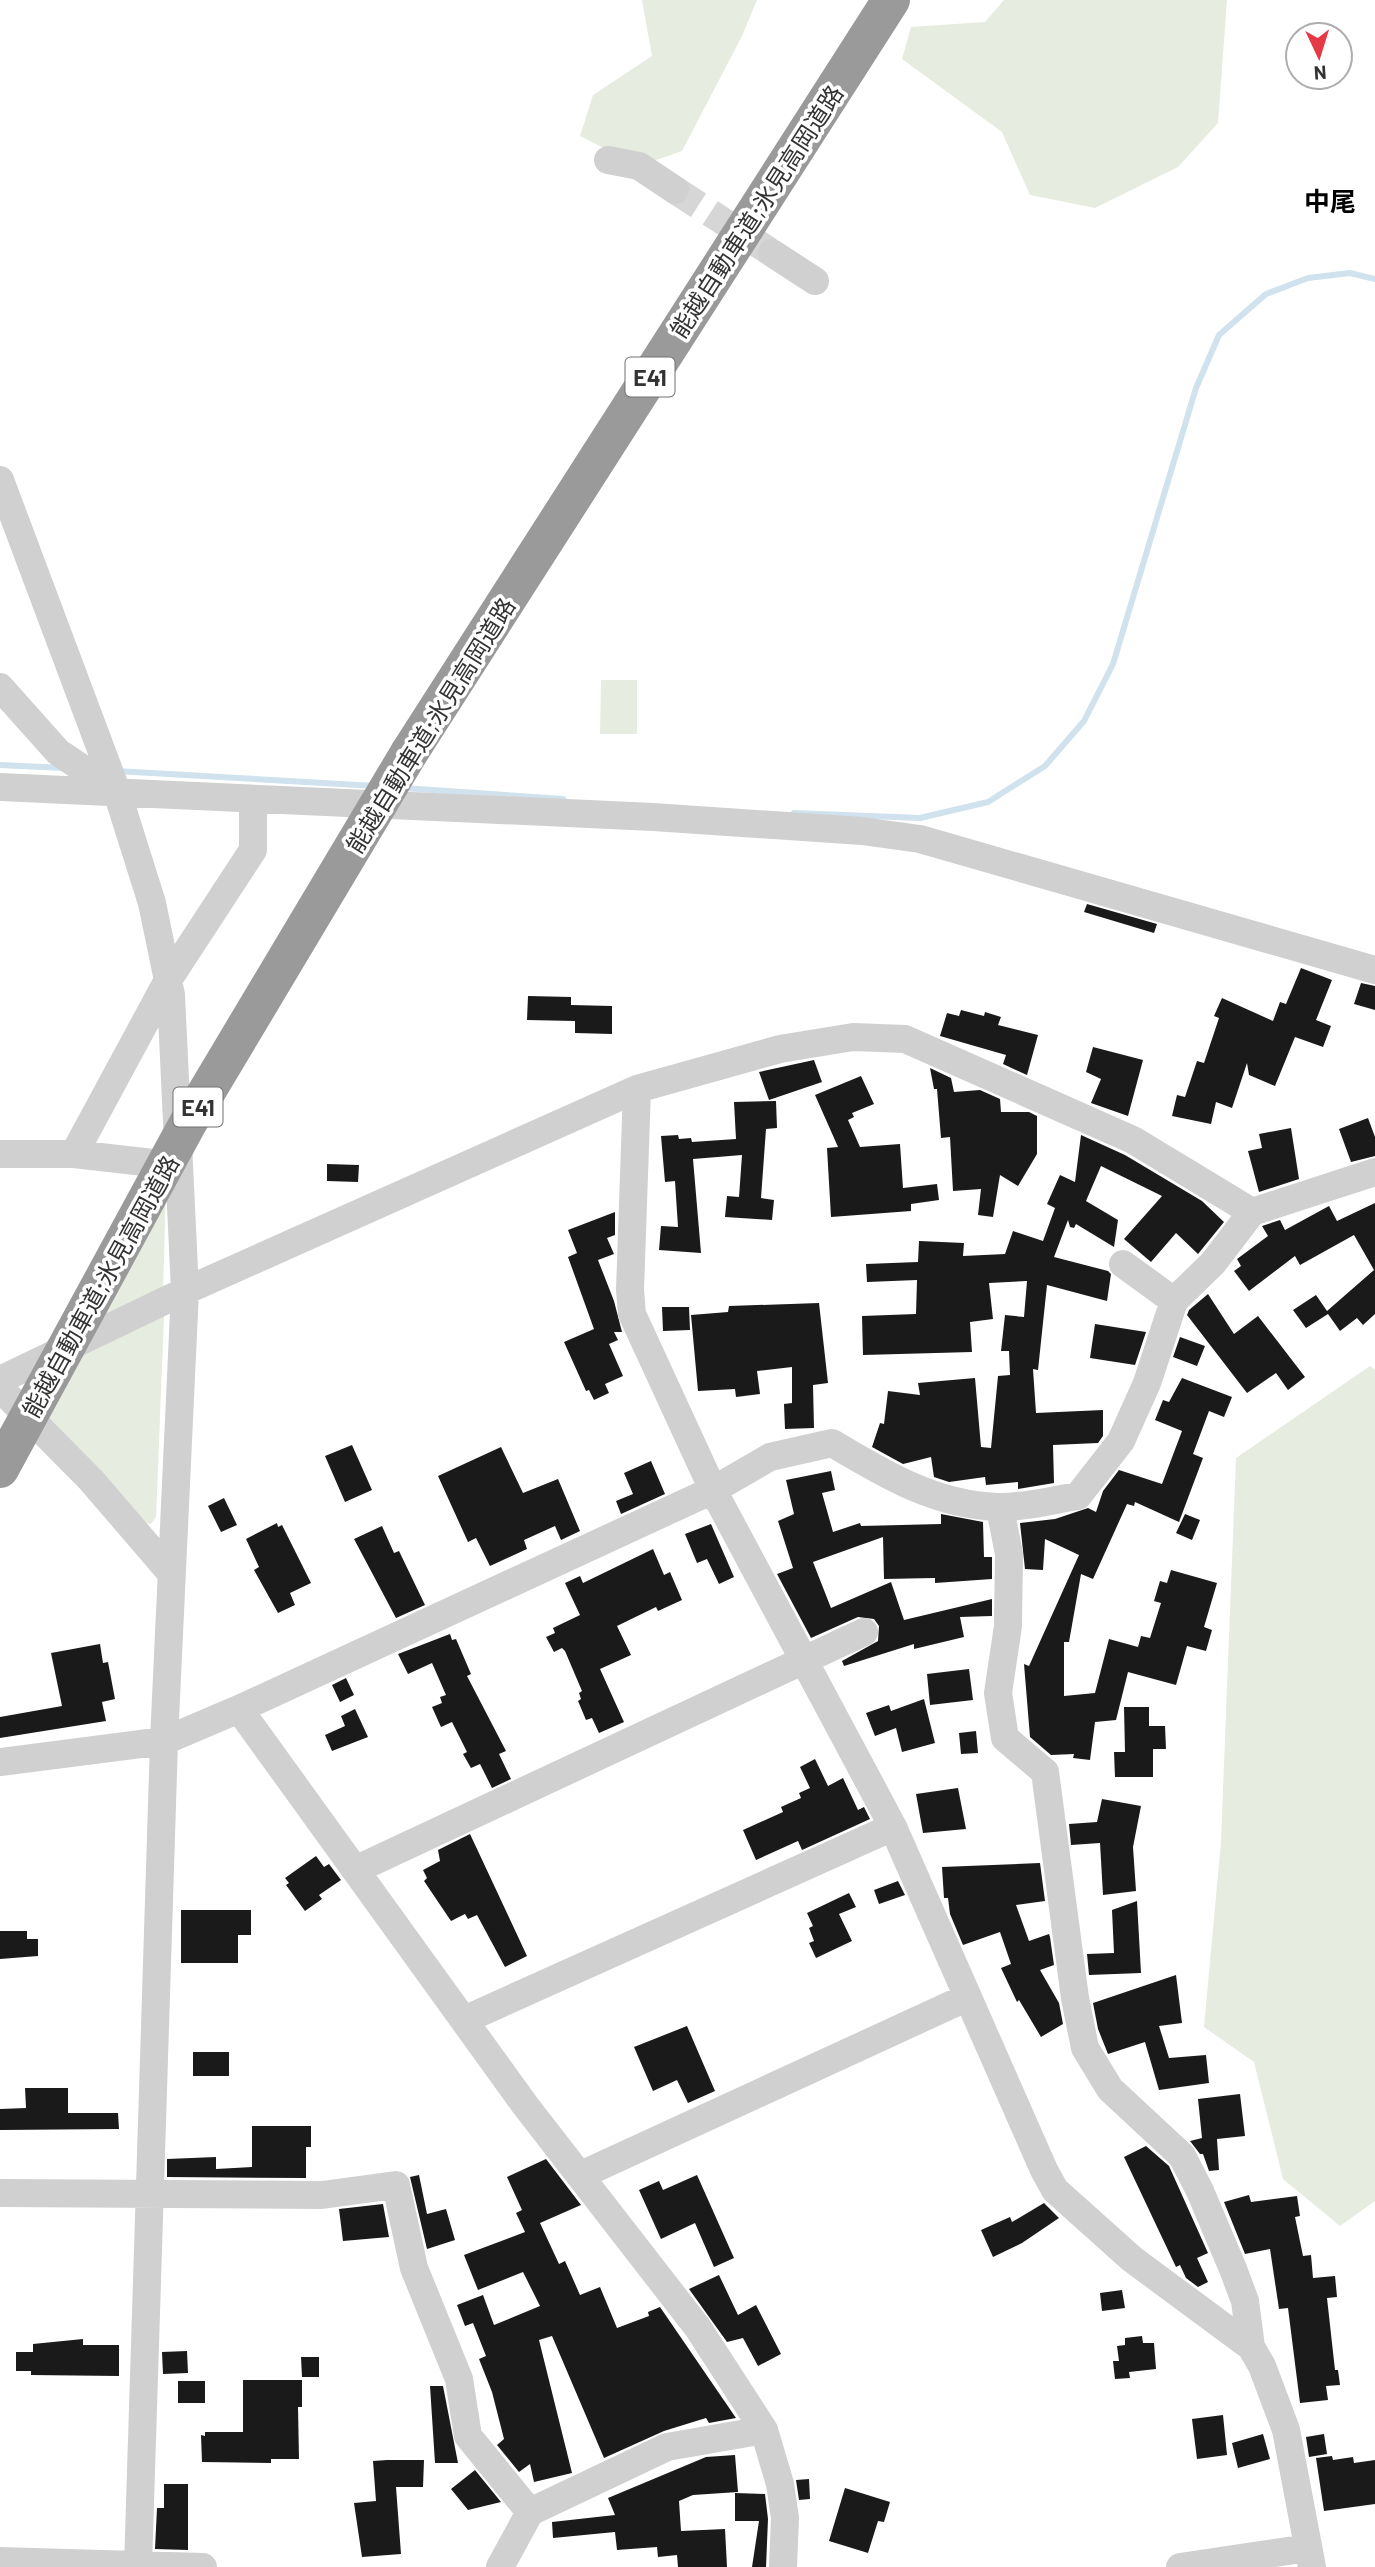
<svg xmlns="http://www.w3.org/2000/svg" width="1375" height="2567" font-family="Barlow,'Noto Sans JP',sans-serif">
<style>
.green{fill:#e6ecdf}
.lines{fill:none;stroke-linecap:round;stroke-linejoin:round}
.stream{stroke:#cfe2ee;stroke-width:6}
.building{fill:#1a1a1a}
.minor-tunnel{stroke:#d6d6d6;stroke-width:28;stroke-dasharray:28 14;stroke-linecap:butt}
.minor{stroke:#d0d0d0;stroke-width:28}
.highway{stroke:#9a9a9a;stroke-width:38}
.highway-bridge{stroke:#9a9a9a;stroke-width:38}
.labels{text-anchor:middle;dominant-baseline:central;stroke-width:7;stroke-linejoin:round;paint-order:stroke}
.shield{fill:#fff;stroke:#707070;stroke-width:2}
.shield-label{font-size:23px;font-weight:bold;fill:#333}
.street-label{font-size:24px;fill:#333;stroke:#fff}
.neighbourhood-label{font-size:26px;font-weight:bold;fill:#000;stroke:#fff}
</style>
<rect width="100%" height="100%" fill="#fff"/>
<path class="green" d="M642,0H757L742,36L682,151L639,166L580,136L593,95L652,56Z
M1004,0H1227L1218,123L1178,167L1095,208L1030,195L1002,132L902,59L911,27L985,22Z
M601,680H637V734H600Z
M166,1186L163,1293L85,1332Z
M158,1313L164,1317L156,1517L151,1524L144,1523L40,1417L74,1352Z
M1370,1366L1375,1370V2201L1340,2226L1283,2179L1254,2062L1204,2027L1221,1842L1236,1458Z"/>
<g class="lines">
<path class="stream" d="M0,765L64,768
M116,771L375,786
M403,788L563,799
M794,813L920,818L988,802L1045,766L1084,721L1113,664L1196,388L1219,335L1266,294L1308,278L1350,273L1375,279"/>
</g>
<path class="building" d="M1087,904L1157,924L1154,933L1084,912Z
M1301,968L1332,980L1316,1020L1331,1026L1323,1047L1295,1037L1275,1086L1249,1075L1247,1063L1232,1108L1216,1102L1211,1124L1172,1116L1177,1095L1185,1097L1197,1061L1204,1063L1219,1018L1214,1016L1222,998L1273,1021L1280,1002L1286,1004Z
M1361,983L1375,986V1010L1354,1004Z
M528,996L571,997V1005L612,1006V1034L575,1033V1021L527,1020Z
M961,1010L984,1016L985,1012L1001,1017L998,1025L1038,1035L1027,1075L1003,1064L1006,1055L940,1036L947,1013L959,1016Z
M1093,1047L1143,1060L1128,1116L1091,1103L1101,1079L1086,1072Z
M814,1060L822,1082L769,1100L759,1072Z
M930,1068L951,1078L954,1092L980,1090L1000,1099L1001,1112H1029L1037,1116V1154L1018,1186L1000,1175L993,1217L978,1215L981,1189L953,1191L950,1137L941,1138L937,1089H934Z
M861,1076L874,1104L852,1113L854,1117L848,1120L860,1147L900,1144L903,1188L937,1184L939,1200L911,1204V1211L831,1217L827,1148L838,1147L815,1095Z
M776,1101L777,1128L766,1129L761,1198L774,1200L772,1220L725,1217L727,1196L739,1197L742,1155L693,1159L701,1253L659,1250L661,1226L678,1227L675,1181L665,1182L661,1136L678,1135L679,1139L691,1138L692,1142L736,1139L734,1102Z
M1368,1118L1375,1137V1156L1351,1162L1339,1129Z
M1291,1128L1299,1179L1259,1192L1248,1151L1262,1148L1259,1134Z
M1081,1135L1125,1155L1202,1201L1224,1222L1198,1254L1176,1233L1151,1262L1124,1239L1162,1196L1101,1166L1086,1201L1118,1220L1114,1247L1076,1224L1074,1228L1070,1227L1068,1220L1054,1257L1108,1271L1111,1274L1107,1301L1047,1285L1038,1370L1033,1369L1036,1413L1103,1410V1436L1098,1443L1053,1445L1054,1483L1018,1489V1482L986,1485L985,1477L949,1482L934,1477L931,1457L903,1464L872,1447L880,1423L884,1424L888,1391L920,1395L918,1383L975,1378L981,1447L991,1448L998,1376L1010,1375L1009,1351H1001L1005,1315L1024,1317L1027,1281L989,1283L993,1319L970,1322L972,1352L863,1355L862,1316L916,1314L917,1280L867,1282L866,1264L918,1262L919,1241L964,1243L963,1256L1005,1254L1013,1231L1043,1241L1055,1208L1047,1204L1060,1175L1075,1182Z
M327,1164L359,1165L358,1182L327,1181Z
M1375,1203V1314L1363,1325L1357,1318L1340,1331L1328,1314L1306,1328L1293,1310L1316,1295L1327,1311L1374,1270L1354,1235L1300,1265L1295,1256L1249,1291L1234,1271L1241,1266L1237,1259L1268,1236L1262,1226L1280,1220L1285,1230L1329,1206L1337,1221Z
M615,1212V1235L607,1238L614,1254L598,1260L614,1301L622,1332H614L618,1340L609,1344L623,1376L605,1384L609,1393L594,1400L589,1390L586,1391L564,1342L594,1329L568,1257L577,1253L568,1230Z
M1208,1294L1234,1334L1258,1316L1305,1377L1288,1390L1276,1373L1247,1393L1187,1315L1189,1310Z
M819,1303L828,1383L813,1385L814,1428L785,1429L784,1404L792,1403V1367L757,1371L760,1394L736,1397L735,1389L698,1391L691,1315L728,1312L729,1306Z
M662,1307H689L690,1330L663,1331Z
M1095,1324L1146,1332L1135,1365L1090,1358Z
M1180,1337L1205,1346L1197,1366L1173,1357Z
M1182,1378L1232,1397L1224,1417L1209,1411L1193,1454L1203,1458L1179,1522L1135,1502L1134,1506L1127,1504L1093,1579L1081,1574L1069,1642H1064V1696L1095,1693L1109,1639L1138,1647L1141,1636L1150,1638L1161,1603L1154,1601L1160,1581L1167,1583L1171,1570L1217,1583L1204,1627L1212,1630L1206,1651L1187,1646L1176,1685L1128,1672L1116,1720L1095,1722L1090,1760L1073,1758L1074,1754L1051,1755L1030,1737L1024,1664L1029,1666L1079,1555L1045,1539L1043,1570L1025,1569L1020,1523L1055,1519L1088,1508L1096,1512L1103,1491L1119,1470L1162,1484L1182,1431L1155,1420L1163,1400L1169,1402Z
M352,1445L372,1490L345,1502L325,1456Z
M501,1447L523,1493L558,1479L580,1531L561,1540L555,1526L524,1540L527,1549L490,1566L476,1538L468,1542L438,1476Z
M651,1461L665,1494L621,1514L616,1501L633,1494L624,1473Z
M831,1471L835,1490L822,1493L833,1532L860,1523L861,1526L941,1524V1514L983,1522L984,1557H992V1579L935,1583V1578L884,1579L883,1537L813,1562L831,1608L891,1582L904,1620L992,1599V1616L960,1617L964,1637L914,1649V1644L844,1666L842,1661L878,1641L879,1626L874,1619L858,1617L811,1638L777,1574L793,1568L778,1521L794,1514L786,1480Z
M224,1498L237,1525L221,1532L208,1506Z
M1185,1514L1200,1520L1192,1540L1176,1533Z
M277,1523L278,1527L282,1525L311,1583L290,1593L295,1605L278,1613L254,1570L259,1567L246,1539Z
M711,1524L734,1577L719,1584L707,1559L697,1563L685,1534Z
M382,1526L394,1553L399,1551L425,1605L396,1618L354,1539Z
M653,1549L664,1575L670,1572L682,1600L658,1611L656,1607L617,1626L631,1655L600,1669L624,1722L599,1733L592,1718L586,1720L578,1701L581,1699L579,1693L582,1691L565,1651L562,1648L554,1652L546,1637L555,1633L553,1628L580,1615L565,1583L580,1576L583,1583Z
M450,1634L452,1640L456,1639L471,1674L467,1676L506,1751L499,1754L511,1779L492,1788L480,1764L471,1768L463,1754L467,1752L452,1722L441,1727L432,1707L442,1703L440,1697L446,1695L432,1663L408,1674L398,1654Z
M100,1644L103,1663L108,1662L115,1699L102,1702L106,1721L0,1738V1717L62,1706L51,1653Z
M969,1669L973,1700L930,1705L927,1674Z
M346,1678L354,1695L340,1702L332,1685Z
M924,1699L935,1743L902,1752L896,1728L875,1736L866,1713L889,1705L891,1711Z
M1124,1707H1149V1726H1165L1166,1749H1153V1777H1115L1114,1752H1125Z
M355,1709L368,1737L332,1751L325,1735L345,1726L341,1716Z
M976,1731L978,1753L961,1754L959,1733Z
M815,1759L828,1786L843,1778L858,1810L864,1807L870,1819L802,1850L798,1841L756,1860L743,1830L783,1812L781,1807L801,1798L799,1793L810,1788L800,1767Z
M958,1788L966,1829L923,1833L916,1794Z
M1102,1799L1141,1806L1133,1847L1136,1891L1103,1895L1100,1843L1071,1845L1069,1824L1097,1822Z
M470,1834L527,1956L505,1967L477,1915L468,1919L465,1914L451,1921L424,1881L427,1878L423,1870L440,1861L438,1850Z
M316,1856L324,1867L329,1864L341,1880L319,1895L322,1899L305,1911L286,1885L289,1883L285,1878Z
M1040,1863L1045,1901L1016,1905L1029,1941L1049,1934L1050,1937L1054,1965L1040,1970L1059,2003L1063,2024L1041,2037L1019,2000L1017,2002L1001,1968L1011,1964L1000,1932L963,1945L950,1914L948,1898H944L942,1867Z
M898,1881L905,1895L879,1904L874,1890Z
M849,1893L856,1907L839,1914L852,1941L816,1958L809,1943L814,1941L809,1928L813,1926L807,1913Z
M1137,1901L1141,1973L1089,1975L1087,1954L1114,1953L1112,1910Z
M181,1910H251V1935H238V1963H181Z
M0,1931H27V1939H38V1956L0,1959Z
M1176,1975L1182,2023L1159,2026L1169,2058L1206,2055L1209,2083L1159,2090L1145,2042L1108,2054L1098,2029L1093,2003Z
M687,2026L715,2091L688,2103L677,2080L653,2091L634,2047Z
M193,2052H229V2076H193Z
M25,2088H68V2113H118L119,2129L0,2130V2109L26,2108Z
M1240,2094L1245,2136L1217,2139L1219,2170L1209,2171L1203,2154H1200L1190,2141L1202,2138L1198,2099Z
M252,2126H311V2147H306V2178L167,2177V2159L216,2157V2169L252,2167Z
M1146,2146L1169,2166L1208,2253L1197,2258L1208,2282L1198,2287L1186,2278L1180,2265L1176,2267L1124,2157Z
M546,2159L581,2205L540,2223L559,2264L565,2261L580,2295L600,2287L617,2328L649,2316L648,2312L660,2307L736,2418L709,2423L706,2418L664,2431L604,2458L552,2336L539,2340L572,2473L534,2482L530,2464L519,2472L497,2445L504,2439L492,2392L479,2359L486,2356L473,2323L465,2326L457,2305L483,2295L494,2325L540,2306L523,2272L478,2290L464,2255L525,2232L516,2213L522,2210L507,2177Z
M419,2175L427,2214L446,2209L455,2240L427,2249L410,2177Z
M697,2175L734,2258L714,2267L695,2223L661,2239L639,2190L659,2181L663,2190Z
M1249,2195L1251,2202L1297,2196L1300,2216L1295,2217L1303,2256L1311,2255L1313,2278L1335,2276L1337,2297L1327,2298L1335,2370H1338L1340,2385L1326,2386L1328,2400L1300,2403L1288,2308L1279,2309L1270,2249L1245,2254L1224,2202Z
M1044,2203L1059,2218L1022,2243L993,2257L981,2230L1010,2217L1012,2222Z
M383,2204L389,2237L343,2241L339,2209Z
M719,2275L738,2315L756,2305L781,2354L758,2366L743,2338L727,2342L689,2289Z
M1122,2290L1125,2308L1102,2311L1100,2293Z
M1142,2336L1143,2343H1154L1156,2369L1129,2372L1130,2378L1115,2379L1113,2361H1119L1117,2346L1125,2345V2338Z
M83,2339V2345H119V2376L31,2375V2371H16V2352H33V2344Z
M187,2351L188,2373L163,2374L162,2352Z
M301,2357H319V2377H302Z
M243,2380H302V2407H298L299,2459H271V2463L202,2462L201,2435L205,2436V2432H243Z
M178,2381H205V2403H178Z
M430,2386H443L458,2463H435Z
M1223,2415L1227,2455L1197,2459L1192,2419Z
M1263,2434L1270,2459L1238,2468L1232,2443Z
M1324,2434L1327,2454L1309,2457L1306,2437Z
M735,2455L738,2492L693,2495L679,2501L681,2531L725,2529L727,2567H678L677,2555L658,2557L657,2547L617,2550L615,2532L553,2538L552,2522L615,2515L608,2498L706,2457Z
M1332,2456L1333,2460L1353,2457L1354,2463L1375,2460V2504L1324,2511L1316,2458Z
M387,2460H424L423,2487H396L401,2554L362,2557L354,2503L376,2501L373,2461Z
M475,2470L501,2502L468,2510L451,2489Z
M809,2479L810,2499L799,2500L796,2480Z
M164,2484H188V2550L155,2549L157,2508H164Z
M845,2488L890,2502L884,2522L878,2521L868,2553L829,2541Z
M735,2493L765,2494L768,2519L766,2567H752L759,2521H735Z"/>
<g class="lines">
<path class="minor-tunnel" d="M675,190L772,253"/>
<path class="minor" d="M608,160L639,166L675,190
M772,253L815,281
M0,480L117,792L152,903L171,995L185,1291L164,1741L138,2567
M0,687L58,752L117,792
M0,787L653,817L862,831L920,839L1375,970
M637,1089L630,1290L632,1314L713,1490L893,1827L1044,2170L1055,2190L1132,2259L1251,2347
M0,1154H74L179,1166
M74,1154L168,980L253,850V801
M1123,1264L1174,1301
M0,1380L185,1291L637,1089L780,1049L853,1037L905,1039L1133,1140L1252,1212
M0,1388L91,1480L171,1573
M1000,1508L1009,1554L1008,1626L998,1693L1005,1738L1045,1772L1075,1998L1085,2048L1110,2089L1182,2156L1200,2191L1233,2269L1245,2301L1251,2347L1262,2366L1286,2430L1312,2567
M239,1709L525,2105L698,2328L764,2430L780,2484L785,2518L783,2567
M0,1762L164,1741L239,1709L713,1490L770,1457L832,1443C884,1474 935,1505 997,1507C1023,1508 1052,1500 1078,1496L1121,1441L1147,1383L1174,1301L1213,1263L1252,1212L1375,1172
M355,1870L864,1632
M464,2020L893,1827
M581,2175L968,1997
M0,2193L322,2195L396,2185L414,2268L459,2379L468,2436L530,2512
M0,2561L203,2567
M500,2567L530,2512L667,2447L764,2430
M1180,2567L1308,2548"/>
<path class="highway" d="M409,753L891,0"/>
<path class="highway-bridge" d="M0,1469L188,1123L409,753"/>
</g>
<g class="labels">
<g class="shield">
<rect x="625.5" y="357.5" width="49" height="39" rx="5"/>
<rect x="173.5" y="1087.5" width="49" height="39" rx="5"/>
</g>
<g class="shield-label">
<text x="650" y="377">E41</text>
<text x="198" y="1107">E41</text>
</g>
<g class="street-label">
<text transform="translate(756 211) rotate(-57)">能越自動車道;氷見高岡道路</text>
<text transform="translate(430 725) rotate(-58)">能越自動車道;氷見高岡道路</text>
<text transform="translate(100 1286) rotate(-61)">能越自動車道;氷見高岡道路</text>
</g>
<g class="neighbourhood-label">
<text x="1330" y="200">中尾</text>
</g>
</g>
<g transform="translate(1319 56) rotate(176)"><circle r="33" fill="#ffffff" stroke="#adadad" stroke-width="2"/>
<path d="M0-5L12 26L0 18L-12 26Z" fill="#e63946"/>
<text y="-10" font-size="19" font-weight="bold" text-anchor="middle" fill="#333333">N</text>
</g>
</svg>
